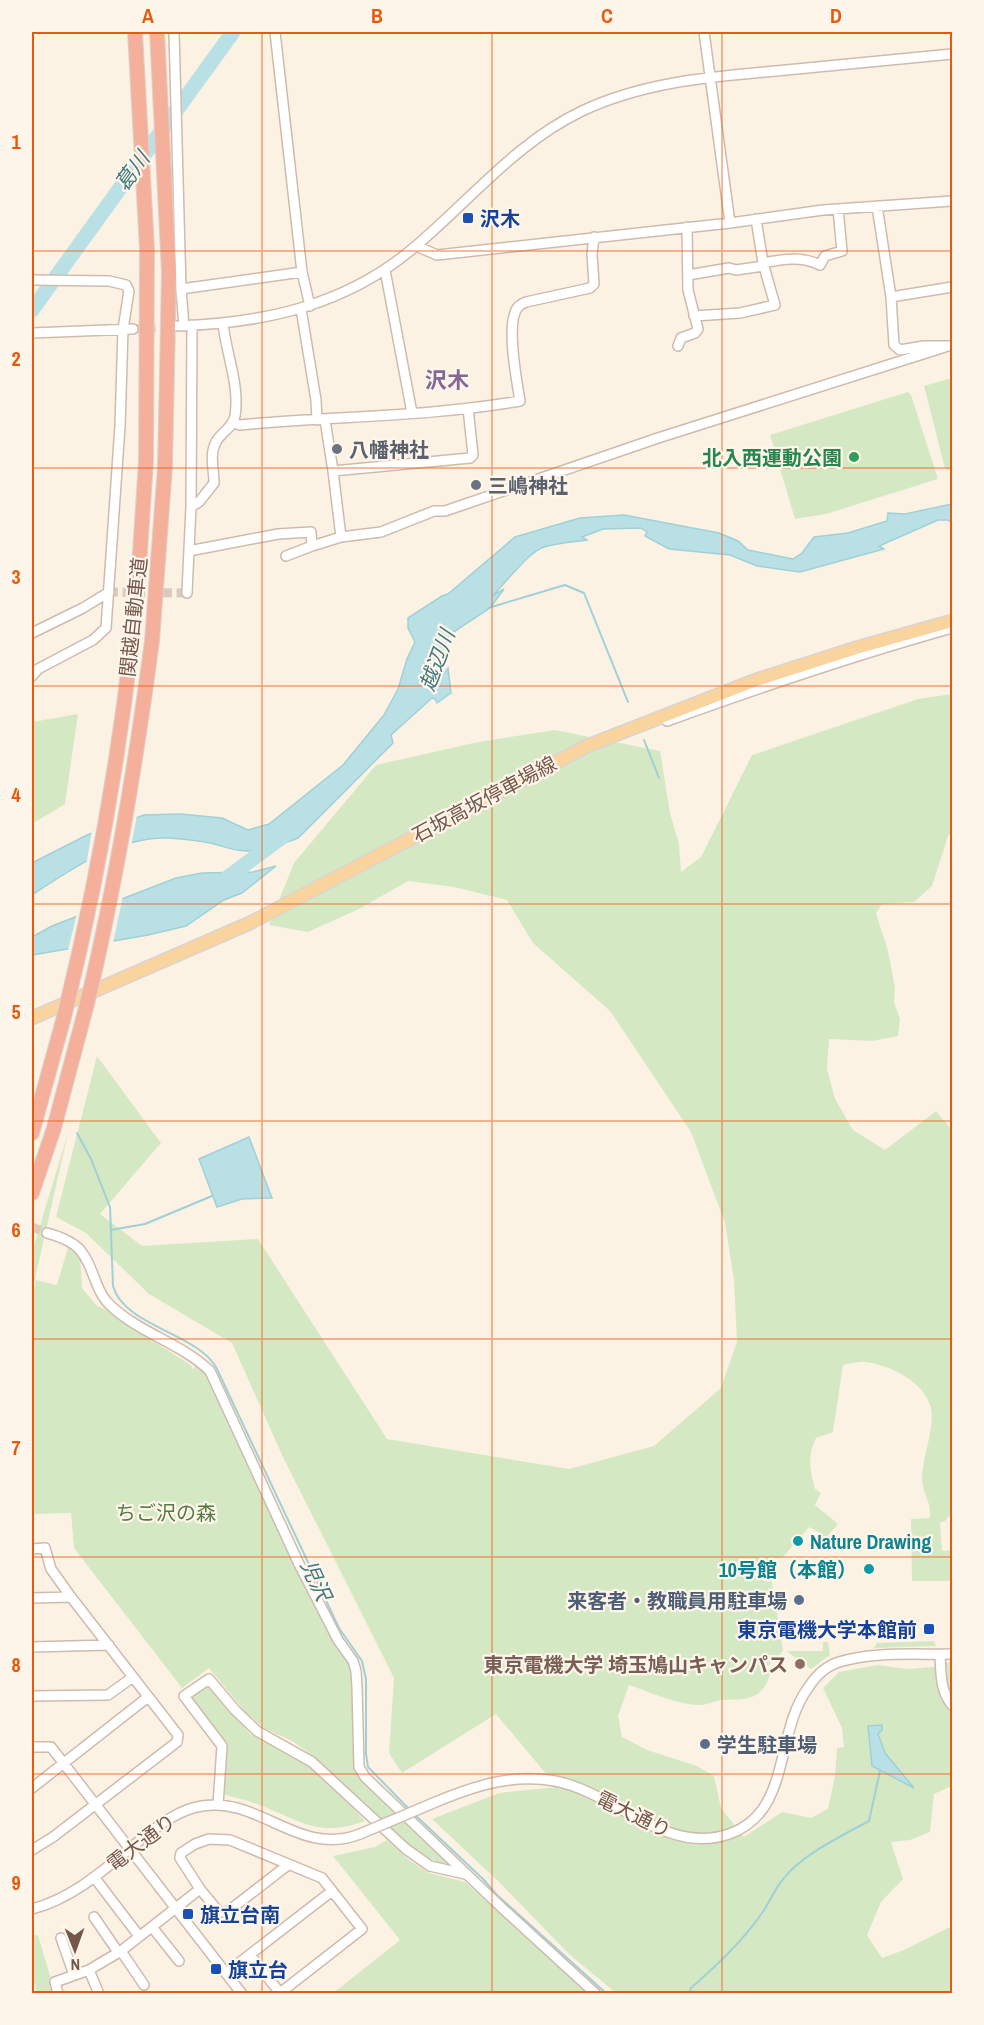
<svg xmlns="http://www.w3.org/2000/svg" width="984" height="2025" font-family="'Archivo Narrow','Noto Sans JP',sans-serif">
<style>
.green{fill:#d4e9c3}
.water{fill:#b9e1e5;stroke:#a0d0d7;stroke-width:1.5}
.pier{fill:#fcf2e4}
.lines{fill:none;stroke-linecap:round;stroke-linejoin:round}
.stream{stroke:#a0d0d7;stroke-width:2}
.river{stroke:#b9e1e5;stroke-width:15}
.minor-tunnel{stroke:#dacbbe;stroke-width:9;stroke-dasharray:9 4.5;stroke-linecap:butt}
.minor-casing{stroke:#cfbbae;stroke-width:12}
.major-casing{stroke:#dbd3d0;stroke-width:15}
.highway-casing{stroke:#dbd3d0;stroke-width:16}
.minor{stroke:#fff;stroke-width:9}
.major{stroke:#f9d49e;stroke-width:12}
.highway{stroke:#f5b09c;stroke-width:14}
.minor-bridge-casing{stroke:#cfbbae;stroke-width:12;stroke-linecap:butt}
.highway-bridge-casing{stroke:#dbd3d0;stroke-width:16;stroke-linecap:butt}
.minor-bridge{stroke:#fff;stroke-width:9}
.highway-bridge{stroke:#f5b09c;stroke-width:14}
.grid{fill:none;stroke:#e8590c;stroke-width:1.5;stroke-opacity:0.55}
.transit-dot{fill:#1a4fb4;stroke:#fff6eb;stroke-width:2}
.worship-dot{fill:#6b7280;stroke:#fff6eb;stroke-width:2}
.leisure-dot{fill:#2e9e5b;stroke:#fff6eb;stroke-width:2}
.culture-dot{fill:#0f9aa8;stroke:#fff6eb;stroke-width:2}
.service-dot{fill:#5c6f8a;stroke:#fff6eb;stroke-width:2}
.education-dot{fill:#8d6e63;stroke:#fff6eb;stroke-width:2}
.labels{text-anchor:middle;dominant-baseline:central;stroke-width:4.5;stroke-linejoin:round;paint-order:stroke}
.transit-label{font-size:20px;font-weight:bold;fill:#164399;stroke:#fff6eb;text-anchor:start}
.worship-label{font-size:20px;font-weight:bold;fill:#5b616d;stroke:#fff6eb;text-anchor:start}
.leisure-label{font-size:20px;font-weight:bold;fill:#27864d;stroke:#fff6eb;text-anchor:end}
.street-label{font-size:20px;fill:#74574a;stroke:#fff6eb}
.park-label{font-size:20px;fill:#547a42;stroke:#fff6eb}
.culture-label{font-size:20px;font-weight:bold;fill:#0d838f;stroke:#fff6eb;text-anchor:start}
.service-label{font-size:20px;font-weight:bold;fill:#4e5e75;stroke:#fff6eb;text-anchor:end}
.education-label{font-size:20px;font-weight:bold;fill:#785e54;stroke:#fff6eb;text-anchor:end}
.water-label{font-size:21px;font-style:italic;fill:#417880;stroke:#fff6eb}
.quarter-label{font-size:22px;font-weight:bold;fill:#856698;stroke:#fff6eb}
.neatline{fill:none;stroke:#e8590c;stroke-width:2}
.grid-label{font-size:20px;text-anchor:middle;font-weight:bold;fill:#e8590c}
</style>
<rect width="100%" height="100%" fill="#fcf2e4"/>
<path class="green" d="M952,378V468L947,471L945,469L924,386Z
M908,392L911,395L938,479L826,514L795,519L770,435Z
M952,694V791L950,795L952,800V831L948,836L932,886L914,902L882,904L876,913L888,951L895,988L894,1002L900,1019L898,1036L872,1041L829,1039L827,1069L835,1099L853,1130L885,1150L936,1111L952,1130V1513L945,1521L940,1523L942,1551L952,1550V1581H912L911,1519L930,1518C932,1502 922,1493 922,1478C922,1458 935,1428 931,1408C924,1381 891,1366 866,1362C858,1361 850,1364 843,1365L833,1432L816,1438C807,1458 810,1469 815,1489L821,1493L815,1505L838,1524L825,1539L817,1531L809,1527L783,1557L768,1559L783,1651L767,1667L770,1674C762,1702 745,1699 721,1700C715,1701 709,1704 702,1705C681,1706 649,1692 629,1685L618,1716L622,1737L647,1750L697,1766L714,1776L721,1808L744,1837L782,1812L811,1818L828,1809L835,1776L837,1748L844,1747L842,1728L823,1688L839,1672L878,1665L907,1669L933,1667L952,1661V1786L934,1794L930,1832L910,1840L891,1842L903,1879L881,1902L867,1935L882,1958L904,1950L952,1926V1993H616L570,1955L498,1881L432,1819L499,1793L557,1787L496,1714L402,1773L389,1753L394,1678L282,1455L232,1343L149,1294L86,1233L56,1217L97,1056L161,1143L100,1214L142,1246L258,1239L387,1439L569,1469L654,1446L721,1388L737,1341L734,1280L725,1223L691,1132L610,1011L533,943L507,900L454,887L408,881L361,908L308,932L269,925L294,863L376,765L478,742L555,730L660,751L670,813L679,844L681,872L701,857L752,755L918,699Z
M78,714L65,804L32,824V722Z
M68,1133L32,1292V1252Z
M66,1245L80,1254L82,1288L96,1305L112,1313L145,1334V1336L191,1365L193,1370L196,1363L205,1373L221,1403L306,1588L353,1670L354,1765L368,1787L452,1865L450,1867L429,1858L407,1844L316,1758L292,1741L266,1729L246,1713L209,1668L182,1688L74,1548L71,1513L32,1514V1301L36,1280L57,1285L68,1247Z
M934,1641L936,1646L874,1648L877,1643Z
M823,1642H828L830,1655L811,1669L786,1651H823Z
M204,1685H209L250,1734L298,1759L327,1780L365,1821C318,1838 302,1821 259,1805C248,1800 235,1798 223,1794L227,1745L192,1699V1694Z
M387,1840L409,1860L429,1873L465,1882L589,1993L332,1994L400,1940L333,1856L375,1847Z
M38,1935L55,1993H37L32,1974V1936Z"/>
<path class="water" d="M952,504V523L948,520H938L879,546L884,549L800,572L757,566L730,555L669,549L645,536L647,532L641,528L603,529L582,537L587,540C573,542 557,543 544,547C528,552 506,583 492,596L504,589L490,608L449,635L441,657L436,685L448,668L451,693L437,703L435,699L432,698L391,735L393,743L298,838C283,844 266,850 250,851C236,852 223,846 210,843C197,840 182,839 169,838C119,836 71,869 32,895V863L87,835L144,815L180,814L222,818L248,830L269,824L343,765L384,715L398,689L407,659L415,642L408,628V618L442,596L448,594L515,537L580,518L624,515L719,533L738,541L748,550L793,559L802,553L814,537L848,533L887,521L888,513L905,514Z
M276,866L242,893L224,900L186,926L148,935L32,955V937L52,926L176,878L202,873L253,872Z
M249,1137L272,1198L242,1199L217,1207L199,1159Z
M882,1725V1730L878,1734L885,1753L914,1788L872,1766L868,1726Z"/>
<path class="pier" d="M137,815L131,847L110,853L86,866L92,830Z
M123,896L113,943L68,950L77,913Z"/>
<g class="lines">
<path class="stream" d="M488,608L565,585L584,593L628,702
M644,740L659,778
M77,1133L91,1159L110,1207L113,1286C124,1326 196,1333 216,1367L339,1628L362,1661L366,1679V1754L368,1767L410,1810
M111,1230L145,1224L212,1196
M414,1814L483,1879L497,1895L607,1994
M689,1994L691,1988C717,1965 742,1942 762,1913C770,1902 775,1888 784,1878C802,1855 843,1835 869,1821L880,1771"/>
<path class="river" d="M32,310L233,32
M220,883L285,835"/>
<path class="minor-tunnel" d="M133,329L172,327
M109,592L187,593
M32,1227L47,1233"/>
<defs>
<path id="minor" d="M174,32L181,289
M275,32L302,272L310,306
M704,32L730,223
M877,206L891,297L894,345L900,350L924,346H952
M416,246L437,255L730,223L823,210L952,201
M763,263C783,259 801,256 820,265L825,256L842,251L838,209
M385,270L412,413
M688,275L729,268L736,270L764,266
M32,280L109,281L126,285L129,291L123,329L120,426L106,628L93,640L38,669L32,676
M891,297L952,287
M301,309L316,400L317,420
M694,316L740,313L775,305L763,263L756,219
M177,326C266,323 348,305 417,245C471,199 517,142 582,111C643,82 710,77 776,71C835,65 894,60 952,54
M184,326L181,289L302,272
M32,333L133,329
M678,346L681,338L695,333L698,329L688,290L687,227
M325,420L333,471L470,458L473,455L468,408
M233,423L240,425C333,416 428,417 520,401C517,382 505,322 518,307C520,305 523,303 526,302L590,288L594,284L592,254L594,237
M191,507L192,325
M341,537L381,532L434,511H445L658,438L945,347
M189,551L278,534L311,532L312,546L341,537L333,471
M286,556L312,546
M187,593L191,507L199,502L214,483C214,469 209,455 216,442C221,432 233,428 235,416C240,385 226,354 223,323
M32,633L83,608L109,592
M667,721C761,687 856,655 952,628
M47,1233C80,1242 84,1251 96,1282C99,1290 103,1299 110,1305C139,1333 181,1343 210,1371L299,1564L338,1640L353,1661L356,1671L357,1687L359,1767L365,1777L501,1907L596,1994
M32,1549L45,1548L51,1569L71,1597L178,1735L177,1742L53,1837L32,1850
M32,1598L71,1597
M32,1647L109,1645
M940,1655C941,1673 940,1691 952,1705
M32,1696L108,1695L133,1677
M32,1747H51L242,1994
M32,1788L148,1697
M431,1804C471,1787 511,1773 555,1781C614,1792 666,1856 729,1834C792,1812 774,1734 808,1688C815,1677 826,1666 839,1662C874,1651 916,1655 952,1654
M218,1805L222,1746L184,1696L209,1679L235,1710L257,1731L312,1762L406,1849L430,1866L465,1874
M94,1877L139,1936
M200,1889L219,1912H227L288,1865
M32,1909C74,1898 106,1868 139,1841C158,1826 177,1810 202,1806C259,1796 300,1858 360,1834
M94,1917L118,1952
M152,1927L179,1961
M61,1938L74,1975
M121,1951L144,1985
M89,1970L99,1994
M226,1973L332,1891
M58,1994L55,1982L89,1970L121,1951L200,1889L180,1858L181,1853L195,1844L209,1839L230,1840L322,1878L362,1929L280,1993L251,1956"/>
<path id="major" d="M32,1018L250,923L587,746L756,680L856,648L952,621"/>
<path id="highway" d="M152,641L165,467L169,273L157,32
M131,648L140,552L146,461L147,249L135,32
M32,1133L64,1017
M32,1193L54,1128L87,1004"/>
</defs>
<use href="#minor" class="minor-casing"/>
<use href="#major" class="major-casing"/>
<use href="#highway" class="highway-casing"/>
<use href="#minor" class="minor"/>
<use href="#major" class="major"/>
<use href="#highway" class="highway"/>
<defs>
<path id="minor-bridge" d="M360,1834L431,1804"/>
<path id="highway-bridge" d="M87,1004C116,884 136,763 152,641
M64,1017C94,895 117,772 131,648"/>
</defs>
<use href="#minor-bridge" class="minor-bridge-casing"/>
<use href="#highway-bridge" class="highway-bridge-casing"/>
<use href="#minor-bridge" class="minor-bridge"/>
<use href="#highway-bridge" class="highway-bridge"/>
</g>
<path class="grid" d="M262,32V1994M492,32V1994M722,32V1994M32,251H952M32,468H952M32,686H952M32,904H952M32,1121H952M32,1339H952M32,1557H952M32,1774H952"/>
<g class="transit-dot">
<rect x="462" y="212" width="12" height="12" rx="3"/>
<rect x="923" y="1623" width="12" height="12" rx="3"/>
<rect x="182" y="1908" width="12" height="12" rx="3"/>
<rect x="210" y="1963" width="12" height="12" rx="3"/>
</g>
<g class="worship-dot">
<circle cx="337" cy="449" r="6"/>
<circle cx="476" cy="485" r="6"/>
</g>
<circle class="leisure-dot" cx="854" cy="457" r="6"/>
<g class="culture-dot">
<circle cx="798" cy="1541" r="6"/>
<circle cx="869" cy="1569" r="6"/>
</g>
<g class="service-dot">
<circle cx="799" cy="1600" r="6"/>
<circle cx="705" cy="1744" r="6"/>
</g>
<circle class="education-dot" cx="800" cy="1664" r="6"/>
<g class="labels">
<g class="transit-label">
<text x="480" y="218">沢木</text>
<text x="917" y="1629" text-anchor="end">東京電機大学本館前</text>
<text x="200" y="1914">旗立台南</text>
<text x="228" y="1969">旗立台</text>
</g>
<g class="worship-label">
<text x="349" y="449">八幡神社</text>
<text x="488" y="485">三嶋神社</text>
</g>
<g class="leisure-label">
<text x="842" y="457">北入西運動公園</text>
</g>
<g class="street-label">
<text transform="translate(133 617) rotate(-84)">関越自動車道</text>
<text transform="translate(484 799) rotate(-28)">石坂高坂停車場線</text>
<text transform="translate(634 1814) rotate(26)">電大通り</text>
<text transform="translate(141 1842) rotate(-37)">電大通り</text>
</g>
<g class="park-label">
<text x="166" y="1512">ちご沢の森</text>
</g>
<g class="culture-label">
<text x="810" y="1541">Nature Drawing</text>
<text x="857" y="1569" text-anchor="end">10号館（本館）</text>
</g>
<g class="service-label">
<text x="787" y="1600">来客者・教職員用駐車場</text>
<text x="717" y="1744" text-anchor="start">学生駐車場</text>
</g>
<g class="education-label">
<text x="788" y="1664">東京電機大学 埼玉鳩山キャンパス</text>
</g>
<g class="water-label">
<text transform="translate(132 171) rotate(-54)">葛川</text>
<text transform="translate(437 660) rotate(-70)">越辺川</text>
<text transform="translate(316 1580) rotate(65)">児沢</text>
</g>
<g class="quarter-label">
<text x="447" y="380">沢木</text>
</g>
</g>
<rect width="984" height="2025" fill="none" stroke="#fff6eb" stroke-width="66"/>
<g transform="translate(75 1950) rotate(179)" stroke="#fff6eb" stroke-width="4.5" paint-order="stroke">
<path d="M0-4.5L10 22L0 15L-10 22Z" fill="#74574a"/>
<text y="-9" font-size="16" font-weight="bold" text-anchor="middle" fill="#74574a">N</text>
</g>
<rect x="33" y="33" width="918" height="1959" class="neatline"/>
<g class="grid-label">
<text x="148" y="23">A</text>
<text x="377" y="23">B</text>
<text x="607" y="23">C</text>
<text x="836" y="23">D</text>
<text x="16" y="149">1</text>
<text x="16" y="366">2</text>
<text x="16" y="584">3</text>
<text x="16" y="802">4</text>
<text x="16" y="1019">5</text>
<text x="16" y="1237">6</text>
<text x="16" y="1455">7</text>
<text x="16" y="1672">8</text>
<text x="16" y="1890">9</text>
</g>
</svg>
